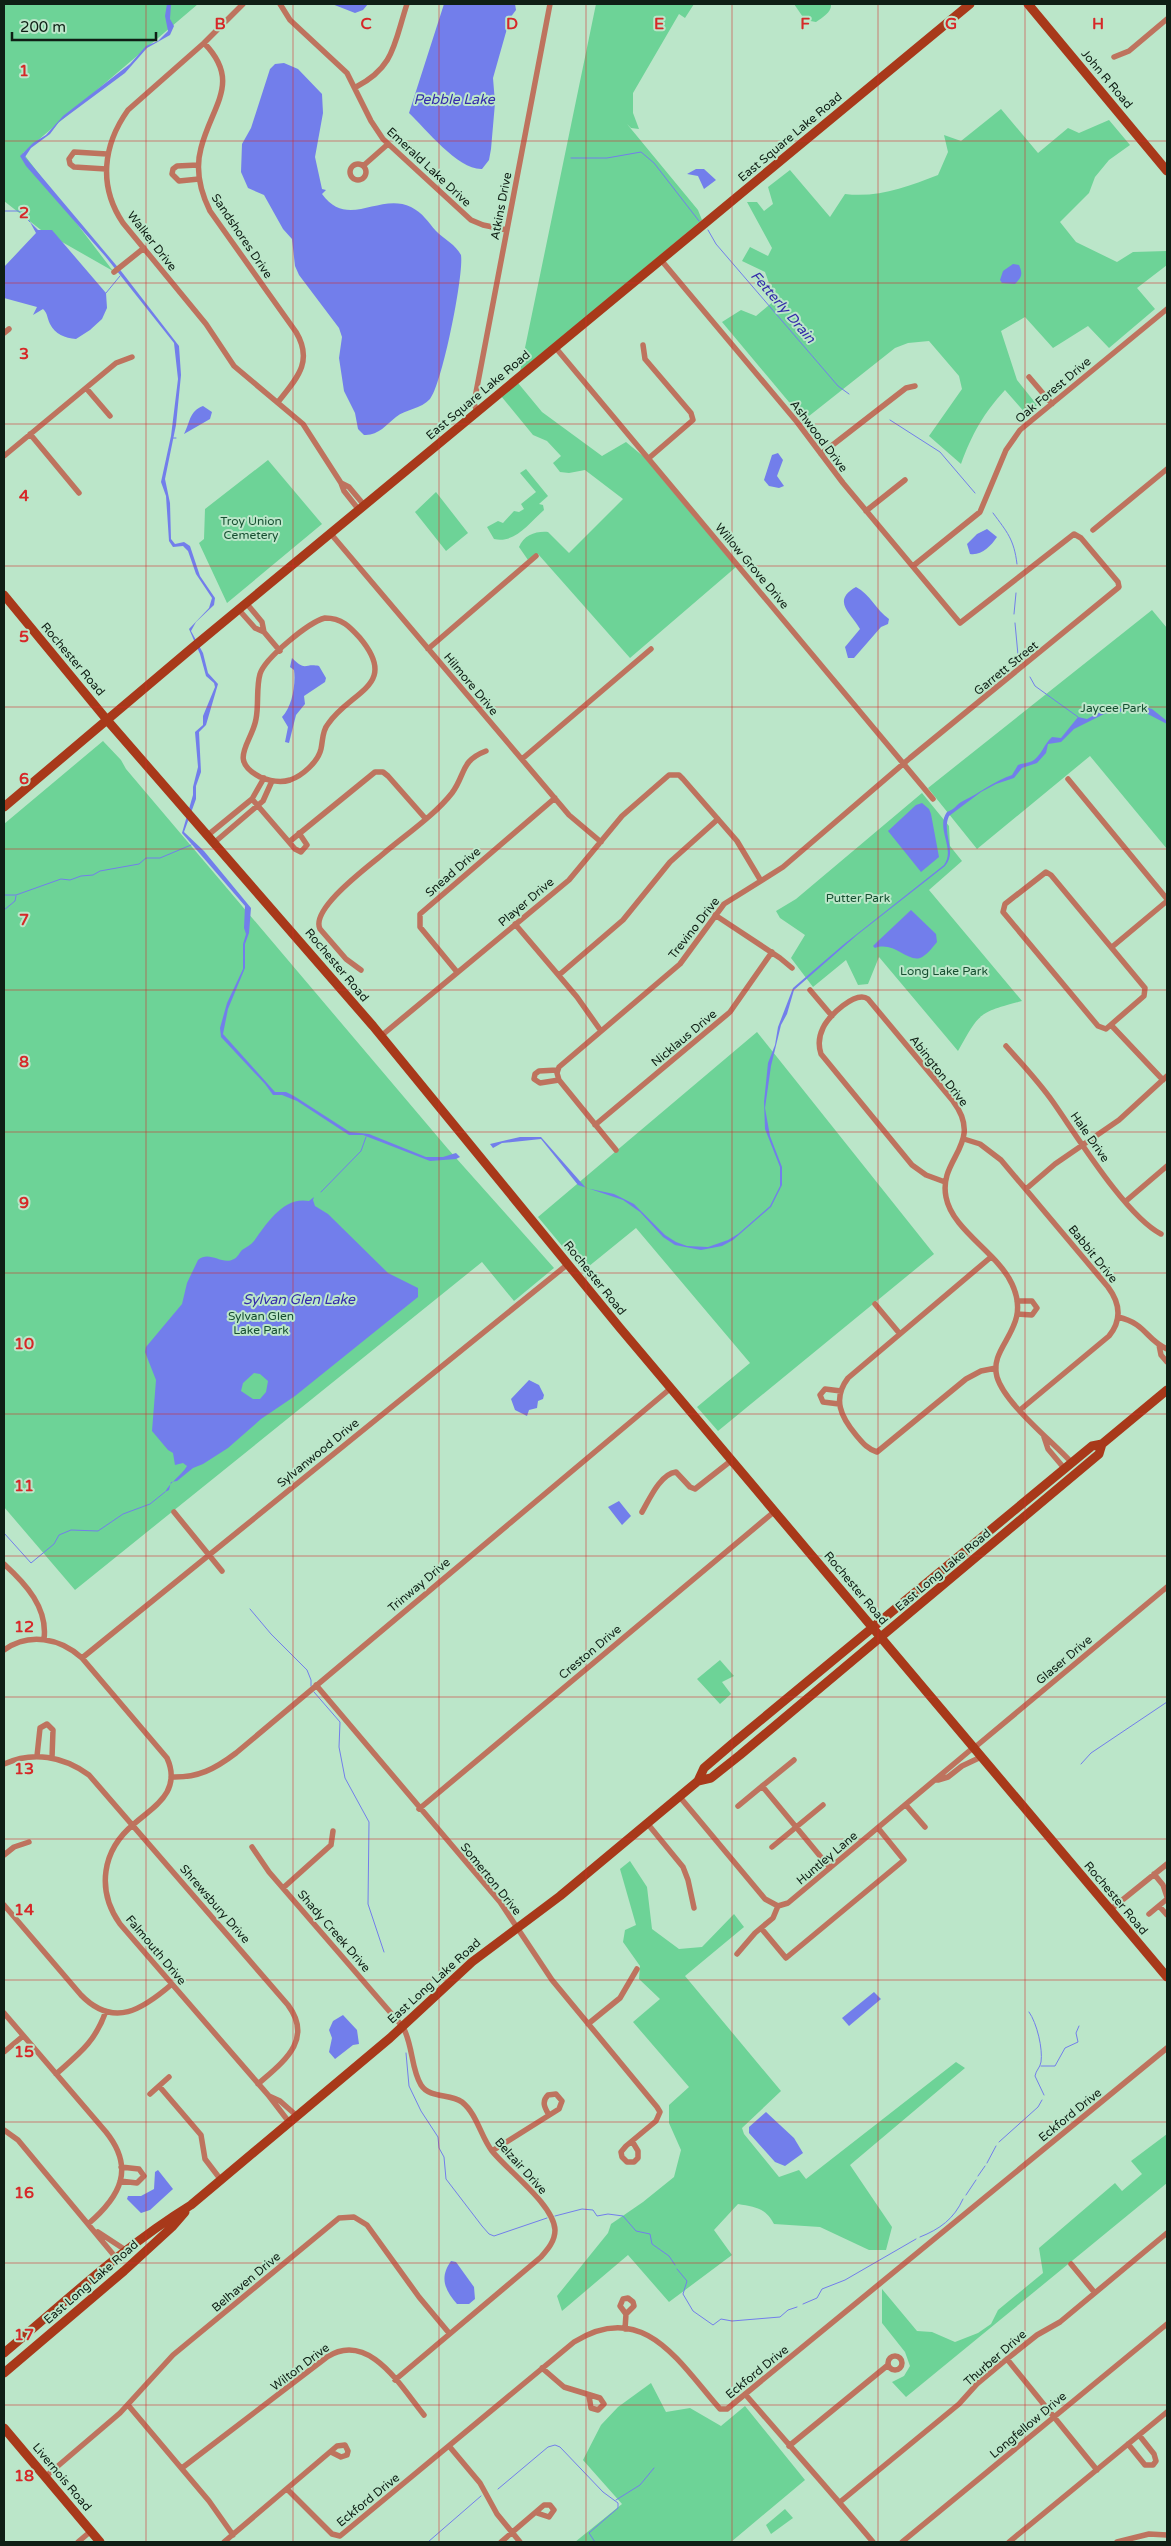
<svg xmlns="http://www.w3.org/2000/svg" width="1171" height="2546" font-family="'Varela Round',sans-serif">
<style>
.green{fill:#6dd397}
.water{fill:#727eeb;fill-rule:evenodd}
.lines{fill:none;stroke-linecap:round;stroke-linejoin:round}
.stream{stroke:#727eeb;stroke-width:1}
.minor{stroke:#be735e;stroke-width:5.5}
.secondary{stroke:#a8391a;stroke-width:9}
.grid{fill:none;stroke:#d62828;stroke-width:1;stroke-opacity:0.55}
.labels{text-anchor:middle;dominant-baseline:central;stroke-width:4;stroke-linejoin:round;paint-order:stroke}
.street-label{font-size:12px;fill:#0f1f15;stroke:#bbe6c9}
.park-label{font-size:12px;fill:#174e31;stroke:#bbe6c9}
.water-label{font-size:14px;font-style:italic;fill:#342baa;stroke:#bbe6c9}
.grid-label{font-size:16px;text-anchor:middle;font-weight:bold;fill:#d62828;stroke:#bbe6c9;stroke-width:4;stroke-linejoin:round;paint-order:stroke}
</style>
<rect width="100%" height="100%" fill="#bbe6c9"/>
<path class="green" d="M4,4H198L23,153L113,271L41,230L4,201Z
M596,4H694L685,18L679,14L633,93V113L639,129L631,128L627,124L698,210L702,220L520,372Z
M794,4H831C832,12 823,17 816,22L805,20Z
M1001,109L1038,153L1068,128L1079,133L1109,120L1130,145L1109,160L1095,177L1089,193L1060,222L1076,242L1117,262L1133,252L1167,251V265L1137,288L1155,309L1109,348L1088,326L1053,348L1025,317L1001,331L1017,380L1037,405L1027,415L1005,390C983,414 972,434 961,464L929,436L962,389L959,376L929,341L908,343L895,348L804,420L722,322L741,310L756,316L775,300L765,272L742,261L750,247L768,256L772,248L747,202H757L764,211L773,204L768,187L790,170L830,217L845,194C878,198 907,187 938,175L948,152L944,135L961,141Z
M518,383L542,412L602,456L626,442L644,457L736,567L630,658L538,554L528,560L519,547C524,535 536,531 548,532L569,553L623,499L585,470L569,473L560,472L553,463L561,456L547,441L533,435L501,396Z
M268,460L322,524L227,603L199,543L204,539L205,509Z
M526,469L548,496L539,504L543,505L544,510C529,523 515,544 494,539L487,527L498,521L503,523L514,511L519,512L524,509L521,504L536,492L520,473Z
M436,492L468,533L446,551L415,512Z
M1152,610L1167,628V849L1090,756L977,849L928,788Z
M103,741L121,760L126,769L448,1149L554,1268L514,1301L482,1262L75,1590L4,1507V824Z
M922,793L949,826L950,846L962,861L929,890L1022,1001C978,1013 980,1012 958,1051L879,957L868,984L858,985L846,960L813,987L791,958L805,935L780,918L776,911L796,899Z
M757,1032L934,1254L718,1431L697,1407L750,1363L636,1228L583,1271L538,1217Z
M720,1660L734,1676L722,1682L731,1694L720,1704L697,1679Z
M630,1861L647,1887L652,1929L679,1949L702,1947L734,1914L744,1927L685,1976L781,2091L742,2128L744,2134L779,2177L799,2170L806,2179L956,2062L965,2068L850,2165L892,2227L886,2250H869L820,2227L774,2224C766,2208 755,2207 738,2204L714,2230L732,2255L669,2302L628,2255L562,2311L557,2296L608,2233L611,2224L643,2202L674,2177L681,2150L669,2123V2105L689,2087L633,2022L660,1999L639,1979L640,1966L623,1942L625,1930L636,1925L620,1869Z
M1167,2134V2183L906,2397L892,2382L904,2376L910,2366L905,2352L882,2323V2289L917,2331L932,2332L955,2342L978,2333L991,2324L998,2310L1043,2273L1039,2248L1115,2183L1122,2191L1142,2174L1131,2161Z
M651,2383L666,2412L690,2408L721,2426L745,2406L805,2480L731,2542H575L622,2504L583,2460L601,2425L618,2407Z
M785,2509L793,2518L771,2534L766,2525Z"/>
<path class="water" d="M167,4H171L170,19L174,26L170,35L147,48L125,73L59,122L50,134L31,148L25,157L121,271L179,346L181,375L176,425L165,479L170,503L171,539L175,544L184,542L190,546L200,576L215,598L214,605L196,622L191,631L203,653L208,673L218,684L206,725L199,732L201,772L196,786V799L184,832L204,851L251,908L249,933L245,944V968L228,1009L223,1034L275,1092H286L294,1096L350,1132L369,1134L426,1157H443L456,1153L460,1157L456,1159L430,1161L363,1135H349L297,1101L282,1095H273L265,1084L221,1037L220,1028L227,1003L243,969V944L246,934L244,928L245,906L182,833L193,795V787L198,767L195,732L203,725V716L215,687L214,683L206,676L200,654L189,629L209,608L212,598L196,574L188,551L183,546L173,547L169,541L166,496L161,482L171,436L178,379L174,343L105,256L26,166L20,156L33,143L46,135L63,116L130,64L146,46L158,41L168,31L165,16Z
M332,4H368L363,10L355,13Z
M444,4H515L516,10L510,18L493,78L495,103L491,149L489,160L482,169C458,170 426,129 409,113Z
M284,63L298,69L322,94L323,113L315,157L322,189L326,190L322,194C348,230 379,192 411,207C423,213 428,222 436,231C444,239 456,245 461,255C464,275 442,385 430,399C421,409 406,409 396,417C386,425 378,436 364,435L358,429L355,413L344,391L339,358L342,337L339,328L299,275L295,266L292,239L283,229L264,195L248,188L241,172L242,144L251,128L270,69L275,64Z
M696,169H704L716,180L704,189L698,176L687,174Z
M30,222L38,230H52L106,293L107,308L102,319L90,330L76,339C65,338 55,334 50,324C47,318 48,314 43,309L33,315L37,307L4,298V267L36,233Z
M1013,264L1019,265C1023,274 1022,277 1015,284L1002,283L1000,280L1003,271Z
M203,406L212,412L210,419L184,434C190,423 189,411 203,406Z
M778,453L783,460L777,476L784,486L779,488L769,486L764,480L772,455Z
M987,529L997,537C991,546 981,556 970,554L967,544L977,534Z
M856,587C870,594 876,610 889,619L888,624L881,627L854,658H848L845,647L860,629C851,613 831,601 856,587Z
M292,658C306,672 304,663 319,666L326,678L325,682L304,696L305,704L296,715L289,743L285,742L288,727L282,717C292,707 296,684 294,670L290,667Z
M1138,705L1152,709L1167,721V724L1142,711L1133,710L1104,714L1074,729L1061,742L1048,744L1046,753L1037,763L1022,768L1014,778L996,784L981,792L949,816C941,834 958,851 945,866L857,935L794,990L787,1014L781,1025L771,1066L765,1108L770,1136L782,1167V1185L771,1207L733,1240L722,1246L701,1250L675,1245L663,1237L640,1212L623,1200L578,1185L541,1139L502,1143L493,1148L490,1144L520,1137H541L586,1188L614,1194L634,1204L665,1235L676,1242L687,1246L708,1247L728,1240L738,1234L770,1206L780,1186V1167L765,1129L764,1102L768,1063L775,1045L778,1027L793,988L843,945L944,865C956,849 935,828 947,812C956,809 955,805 963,801C980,793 994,781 1012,775L1018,765C1023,763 1030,763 1034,760C1042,754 1044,744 1052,737L1061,738L1078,717L1087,719L1102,711Z
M922,803L929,809L931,814L939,857L921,872L888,831L916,805Z
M911,910L936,934L937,942C933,947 926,956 920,958C907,962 894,941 875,948L873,946L877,942Z
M314,1197L313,1200L315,1206L328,1214L388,1273L418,1288V1297L295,1396L261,1419L228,1448L203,1464L193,1468L177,1481L171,1482L169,1490L165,1492C172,1480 181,1476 187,1466L183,1463L175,1465L173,1453L168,1450L152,1431L156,1380L145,1352L146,1347L182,1304L187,1283L198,1260C210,1250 222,1266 234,1259C238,1257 239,1253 242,1250C246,1247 251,1245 254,1241C267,1223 284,1196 309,1201ZM254,1373L260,1374L268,1381L266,1392L260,1399H253L241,1391L243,1383Z
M529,1380L539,1385L544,1395L543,1399L538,1401L537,1408L529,1410L527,1416L515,1410L511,1399Z
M619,1501L631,1516L622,1525L608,1507Z
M874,1992L881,1999L849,2026L842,2018Z
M343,2015L357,2030L359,2044L353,2045L335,2059L329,2052L332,2038L329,2030L333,2021Z
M766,2112L794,2138L803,2153L785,2166L775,2162L749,2133V2127Z
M158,2170L173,2189L150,2210L141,2213L127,2199L128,2196H141L154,2189L155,2172Z
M451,2261L456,2262L474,2287L475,2299L469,2304H457C445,2290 439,2278 451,2261Z"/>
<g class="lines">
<path class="stream" d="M571,158H607L641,152L654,163L699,221
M4,211H19L30,222
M708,230L716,244L838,386L849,394
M106,293L120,276
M890,420L940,452L975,493
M173,438H176
M993,513C1007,532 1014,539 1017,564
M1014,614L1016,593
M1015,623L1018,655
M1030,677L1035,686L1078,717
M4,895H16L61,879L70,880L81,876L93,875L100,871L139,864L146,858H160L191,845
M4,910L15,901L16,896
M321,1192L361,1151L366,1137
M4,1533L31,1563L54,1544L59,1535L71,1530L98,1531L123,1514L150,1504L165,1492
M250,1609L271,1634L307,1670L311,1680V1686
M314,1692L340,1722L339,1747L345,1778L369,1822L368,1904L384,1952
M1081,1764L1091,1753L1167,1702
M1029,2012C1037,2023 1043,2049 1041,2062C1040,2068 1036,2070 1035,2076L1044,2095
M406,2053L409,2086L421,2111L438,2137L439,2148L444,2157L446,2179L482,2226L489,2234L494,2236L547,2218
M1041,2066H1055L1065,2048L1078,2042L1076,2033L1079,2026
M999,2142L1038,2107L1042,2100
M987,2163L996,2146
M978,2176L985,2166
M966,2195L976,2180
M555,2216L582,2209L593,2210L597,2216L608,2214L623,2216L636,2231L650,2234L652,2244L669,2256L675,2265
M920,2237C940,2229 954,2219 963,2199
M677,2269L687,2281L683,2294L693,2311L713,2325L721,2319L732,2321L780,2317L788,2310L797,2307
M803,2304L817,2298L822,2289L845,2280L916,2239
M498,2489L548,2447L555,2445L560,2447L603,2492L618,2503V2508L589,2533L595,2542
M616,2500L640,2485L654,2468
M428,2542L481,2496"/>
<path class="minor" d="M243,4L204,43L128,110C103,145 98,186 123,223L206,324L234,366L303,424L341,483L344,491L359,510
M280,4L290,20L347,73L371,121L383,139L471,220L483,225L507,230
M204,43C242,82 212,105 201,148C195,170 200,191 210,211L296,332C314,362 296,379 278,402
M1114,57L1129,51L1167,19
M356,87C395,67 394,43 407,4
M350 172a8 8 0 1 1 16 0a8 8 0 1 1-16 0Z
M198,165L177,166L173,169L172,174L179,181L199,179
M363,166L388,144
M106,169L74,167L70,164L69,159L74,152L107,154
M114,272L144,248
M4,333L9,329
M643,345L645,359L691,413L693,420L649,458
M555,347L933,799
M1029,377L1052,404
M86,388L110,416
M477,412L474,403L550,4
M30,434L79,493
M821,454L906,388L915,386
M4,456L116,363L132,357
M341,483L349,487L364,505
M866,511L905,480
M1093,530L1167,469
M331,534L569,815L601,842
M913,566L980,512L1006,450L1020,430L1167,309
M239,610L255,628L264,632L262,622L247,604
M325,618C342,618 350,627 360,638C400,686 350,691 328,724C322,731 323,740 321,749C318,762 302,776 290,780C280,783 270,781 260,777C227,760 252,743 256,719C259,704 256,688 260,674C265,658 309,622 325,618Z
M264,632L280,651
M428,649L536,556
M522,759L651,649
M1068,779L1167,899
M252,799L295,849L301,852L307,845L299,833
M208,835L252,799L264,778
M215,842L263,801L272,781
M289,842L375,772H383L388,776L425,818
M1046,872L1051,875L1145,988L1144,996L1106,1029L1098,1026L1003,912L1005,904Z
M715,915L780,958L792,968
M515,924L577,997L601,1031
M1112,947L1167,901
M361,970L346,959L320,929C310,909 369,866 383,854C404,836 435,815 452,793C466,774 460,761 486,751
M457,972L420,927V914L555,798
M559,975L623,920L670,862L718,819
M810,990L832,1016
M1111,1025L1163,1080
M381,1036L569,880L622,816L669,775H679L683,779L737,841L761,881
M1006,1046C1022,1064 1039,1082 1053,1102C1077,1136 1126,1216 1161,1234
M557,1070L539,1071L535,1074L534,1079L540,1083L559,1080
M595,1125L730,1012L772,952
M964,1139L980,1144L1001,1160L1108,1287C1120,1303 1122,1320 1109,1336L1020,1410
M616,1150L559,1080L557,1073L559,1067L680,964L724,904L783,867L910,758L1119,587L1118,582L1081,538L1074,534L960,623L843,483L797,422L661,260
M945,1182L926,1175L912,1165L821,1054C818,1045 819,1036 823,1028C828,1016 856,990 868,999L953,1101C985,1144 938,1158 946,1197C952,1230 998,1253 1012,1284C1033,1329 988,1345 997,1377C1005,1404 1052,1441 1071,1462
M1026,1189L1055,1164L1119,1120L1167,1076
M1126,1201L1167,1166
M991,1257L848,1378C832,1399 841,1417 856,1435C862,1442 867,1449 877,1452L966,1379L981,1371L996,1368
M1017,1301H1032L1037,1308L1032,1315L1017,1314
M875,1304L900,1334
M1118,1317C1147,1324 1145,1339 1167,1349
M1159,1345L1161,1355L1167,1362
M839,1404L823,1402L820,1395L825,1389L841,1391
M1044,1437L1048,1449L1064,1468
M174,1512L222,1571
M642,1512C649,1500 660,1474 676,1472L690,1487L695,1489L732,1460
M4,1564C26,1584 48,1608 44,1639
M4,1650C29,1632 60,1638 82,1658L167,1758C172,1769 173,1781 167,1792C160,1805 145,1814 134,1824C102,1850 96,1890 120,1924L269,2096
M82,1658L568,1264
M316,1685L500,1902L552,1980L657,2107L660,2112L656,2121L626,2146L621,2152L622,2157L627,2162H634L638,2158V2151L632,2141
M974,1748L1167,1587
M37,1756L40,1728L47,1724L53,1730L52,1758
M4,1764C33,1751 63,1756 89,1775L288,2005C314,2040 283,2062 258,2084
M171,1777C198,1778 215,1769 236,1753L671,1388
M938,1780L948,1777L962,1766L981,1757
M762,1786L830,1868
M679,1796L765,1899L778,1906
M906,1805L925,1827
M738,1806L794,1760
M419,1809L775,1511
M647,1823L683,1867L688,1880L694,1908
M252,1847L269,1872L403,2027C413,2045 411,2069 421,2085C430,2099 450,2093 462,2102C477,2114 481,2137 492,2151C508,2171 554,2205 555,2230C555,2241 548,2249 541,2257L395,2380
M772,1847L823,1805
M4,1855L14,1847L29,1842
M1154,1874L1163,1885L1167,1897
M283,1888L331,1845L333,1831
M4,1905L81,1995C114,2029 143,2009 172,1984
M778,1906L788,1903L974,1747
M1159,1906L1167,1915
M1110,1910L1167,1864
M1149,1914L1167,1899
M761,1928L786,1958L904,1860L878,1828
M737,1954L755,1933L773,1918L778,1906
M4,2013L106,2132C135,2168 121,2196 88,2224
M588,2024L620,1998L637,1969
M4,2052L23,2036
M56,2074C80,2053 95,2042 106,2011
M159,2086L201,2135L205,2159L221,2180
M150,2094L169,2077
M289,2122L269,2096L280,2101L297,2116
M4,2130L18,2140L117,2259
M492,2151L559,2109L562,2101L556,2094L548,2095C541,2102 545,2108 549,2115
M120,2181L137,2183L144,2176L139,2169L121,2167
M98,2232L127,2251
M1071,2264L1095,2293
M625,2329L626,2314L634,2306L633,2302L628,2298L623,2299L620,2306L626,2314
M888 2363a7 7 0 1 1 14 0a7 7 0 1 1-14 0Z
M1007,2359L1097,2470
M542,2368L564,2387L600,2398L604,2404L598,2410L591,2408L589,2396
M745,2394C788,2444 831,2492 873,2542
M128,2405L209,2501L233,2535
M1128,2444L1145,2465H1153L1156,2461L1154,2454L1139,2435
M449,2446L480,2483L497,2514L520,2542
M789,2446L888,2365
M182,2468L327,2357C369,2330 401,2387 424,2415
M45,2477L120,2413L173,2355L339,2218L354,2217L367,2225L419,2297L449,2333
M287,2489L332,2534L340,2536L574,2342C644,2298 680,2364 720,2409H727L1167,2048
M840,2502L959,2404L977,2384L1007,2359L1037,2335L1060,2322L1167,2233
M78,2542L91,2531
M224,2542L337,2446L345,2445L348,2451L347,2455L341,2457L331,2452
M501,2542L544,2505H550L554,2510L549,2517L537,2513
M902,2542L1167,2324
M1009,2542L1167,2412
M1117,2542L1149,2534L1167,2535"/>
<path class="secondary" d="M1028,4L1167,171
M4,595L107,720L373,1026L620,1328L1167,1977
M4,807L192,648L970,4
M698,1781L711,1778L740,1755L1099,1454L1102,1444
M4,2353C64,2303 124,2246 191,2205L390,2038L472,1962L560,1896L698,1781L704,1768L732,1744L1092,1446L1102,1444L1167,1390
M4,2373L124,2271L172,2227L185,2212
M4,2428L100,2542"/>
</g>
<path class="grid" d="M146,4V2542M293,4V2542M439,4V2542M586,4V2542M732,4V2542M878,4V2542M1025,4V2542M4,141H1167M4,283H1167M4,424H1167M4,566H1167M4,707H1167M4,849H1167M4,990H1167M4,1132H1167M4,1273H1167M4,1414H1167M4,1556H1167M4,1697H1167M4,1839H1167M4,1980H1167M4,2122H1167M4,2263H1167M4,2405H1167"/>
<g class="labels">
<g class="street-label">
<text transform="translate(1107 79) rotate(50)">John R Road</text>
<text transform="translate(790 137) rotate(-40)">East Square Lake Road</text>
<text transform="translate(429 167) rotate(43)">Emerald Lake Drive</text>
<text transform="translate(501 206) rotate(-79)">Atkins Drive</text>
<text transform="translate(242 236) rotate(56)">Sandshores Drive</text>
<text transform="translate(152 241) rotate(52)">Walker Drive</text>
<text transform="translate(1053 390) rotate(-40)">Oak Forest Drive</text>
<text transform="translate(478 395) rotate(-40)">East Square Lake Road</text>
<text transform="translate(819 436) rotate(53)">Ashwood Drive</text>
<text transform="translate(752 566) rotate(50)">Willow Grove Drive</text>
<text transform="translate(73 659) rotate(50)">Rochester Road</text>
<text transform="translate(1006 668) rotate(-39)">Garrett Street</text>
<text transform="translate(471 684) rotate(50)">Hilmore Drive</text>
<text transform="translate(453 872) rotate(-41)">Snead Drive</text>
<text transform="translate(526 902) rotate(-40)">Player Drive</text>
<text transform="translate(694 928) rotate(-52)">Trevino Drive</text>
<text transform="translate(337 965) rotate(50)">Rochester Road</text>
<text transform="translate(684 1038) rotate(-40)">Nicklaus Drive</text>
<text transform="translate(939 1071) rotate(52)">Abington Drive</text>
<text transform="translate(1090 1137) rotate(55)">Hale Drive</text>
<text transform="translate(1093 1254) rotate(51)">Babbit Drive</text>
<text transform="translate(595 1278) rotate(51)">Rochester Road</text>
<text transform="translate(318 1453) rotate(-39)">Sylvanwood Drive</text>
<text transform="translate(943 1570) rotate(-40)">East Long Lake Road</text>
<text transform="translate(419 1585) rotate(-40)">Trinway Drive</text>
<text transform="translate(856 1588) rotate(50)">Rochester Road</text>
<text transform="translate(590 1652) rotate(-40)">Creston Drive</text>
<text transform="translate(1064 1660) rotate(-40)">Glaser Drive</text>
<text transform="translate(827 1858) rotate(-40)">Huntley Lane</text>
<text transform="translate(491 1879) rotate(51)">Somerton Drive</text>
<text transform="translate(1116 1898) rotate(50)">Rochester Road</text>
<text transform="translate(215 1904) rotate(49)">Shrewsbury Drive</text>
<text transform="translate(334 1931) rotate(49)">Shady Creek Drive</text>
<text transform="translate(156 1950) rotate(50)">Falmouth Drive</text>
<text transform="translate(434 1981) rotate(-42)">East Long Lake Road</text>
<text transform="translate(1070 2115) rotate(-39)">Eckford Drive</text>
<text transform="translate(521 2166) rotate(48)">Belzair Drive</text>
<text transform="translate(91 2282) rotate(-41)">East Long Lake Road</text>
<text transform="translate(246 2282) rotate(-40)">Belhaven Drive</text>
<text transform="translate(995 2358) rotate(-41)">Thurber Drive</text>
<text transform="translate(300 2367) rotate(-37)">Wilton Drive</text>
<text transform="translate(757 2372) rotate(-39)">Eckford Drive</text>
<text transform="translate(1028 2425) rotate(-40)">Longfellow Drive</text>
<text transform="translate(62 2477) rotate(50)">Livernois Road</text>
<text transform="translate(368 2500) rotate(-39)">Eckford Drive</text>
</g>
<g class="park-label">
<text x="251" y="521">Troy Union<tspan x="251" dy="14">Cemetery</tspan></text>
<text x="1114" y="708">Jaycee Park</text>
<text x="858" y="898">Putter Park</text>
<text x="944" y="971">Long Lake Park</text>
<text x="261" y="1316">Sylvan Glen<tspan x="261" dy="14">Lake Park</tspan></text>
</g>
<g class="water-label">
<text x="454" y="99">Pebble Lake</text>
<text transform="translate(783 307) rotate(49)">Fetterly Drain</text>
<text x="299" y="1299">Sylvan Glen Lake</text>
</g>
</g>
<g class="grid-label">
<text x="220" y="29">B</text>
<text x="366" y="29">C</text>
<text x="512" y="29">D</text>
<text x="659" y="29">E</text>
<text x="805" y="29">F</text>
<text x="951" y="29">G</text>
<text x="1098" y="29">H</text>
<text x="24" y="76">1</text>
<text x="24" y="218">2</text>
<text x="24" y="359">3</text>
<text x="24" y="501">4</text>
<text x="24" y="642">5</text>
<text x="24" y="784">6</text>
<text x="24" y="925">7</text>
<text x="24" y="1067">8</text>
<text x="24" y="1208">9</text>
<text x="24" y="1349">10</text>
<text x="24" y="1491">11</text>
<text x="24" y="1632">12</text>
<text x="24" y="1774">13</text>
<text x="24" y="1915">14</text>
<text x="24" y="2057">15</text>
<text x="24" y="2198">16</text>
<text x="24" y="2340">17</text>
<text x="24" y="2481">18</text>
</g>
<rect width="1171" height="2546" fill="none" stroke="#0f1f15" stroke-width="10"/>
<path d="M12 32v8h144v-8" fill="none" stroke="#0f1f15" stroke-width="2.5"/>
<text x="20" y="32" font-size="15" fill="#0f1f15" stroke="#bbe6c9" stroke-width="4" paint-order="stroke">200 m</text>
</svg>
